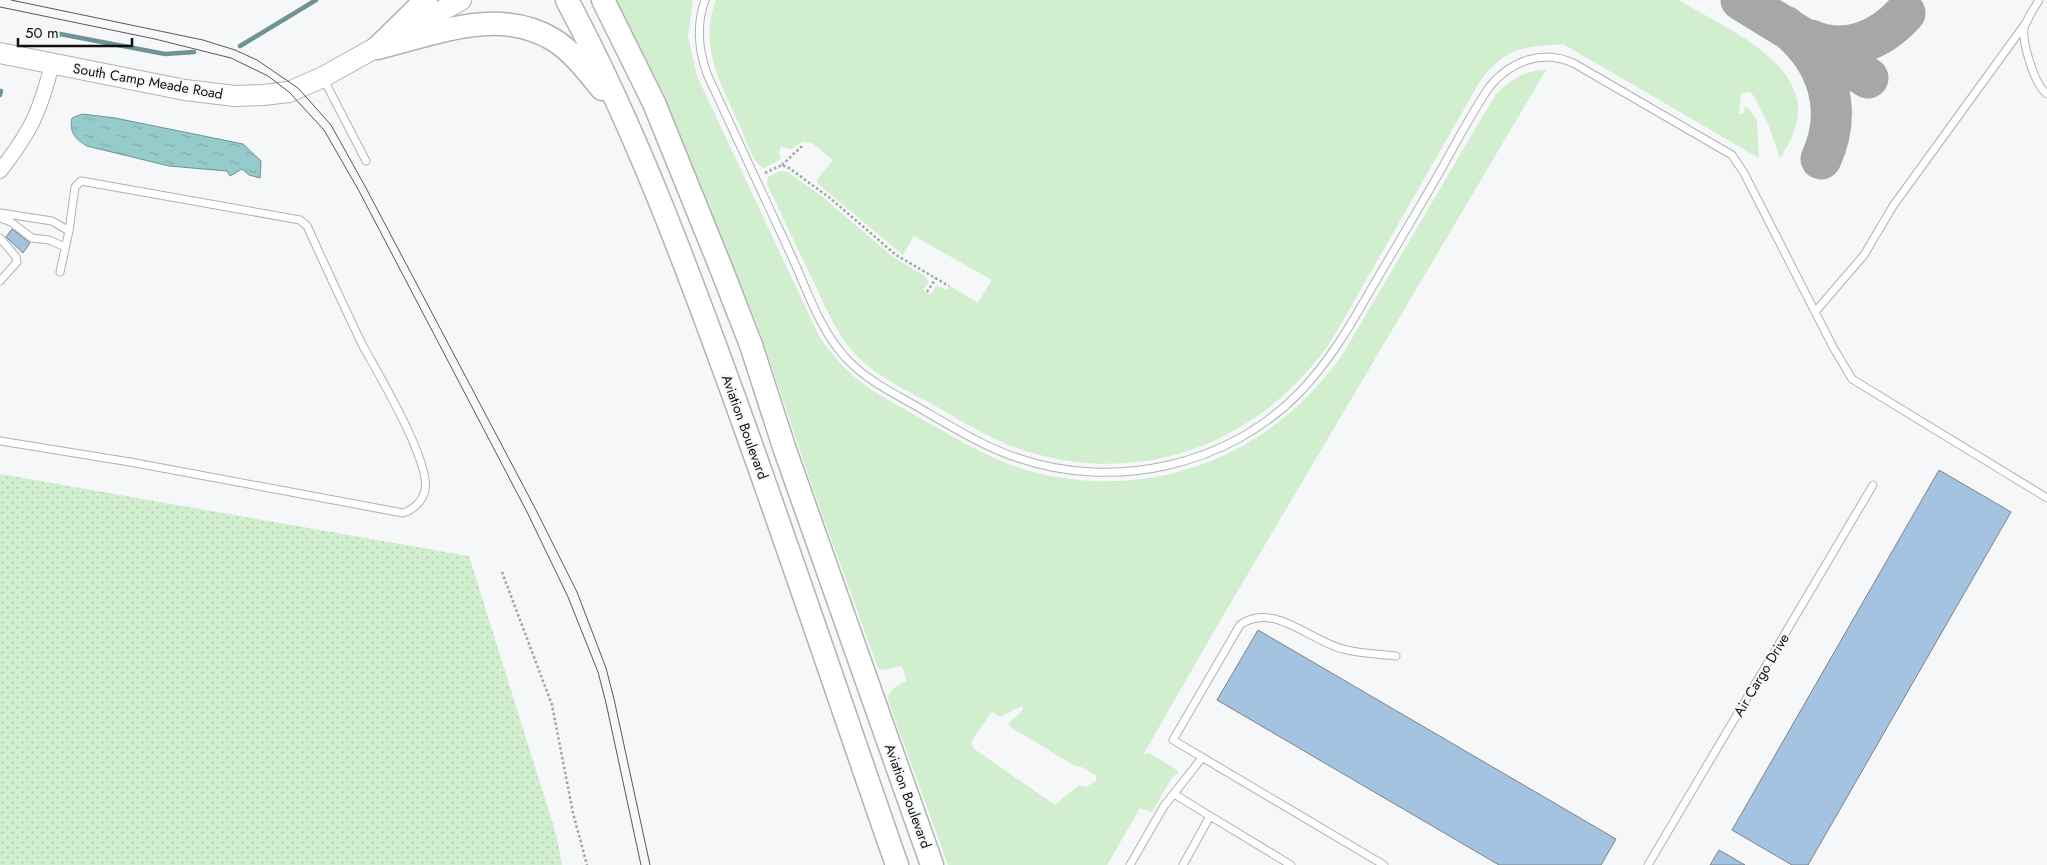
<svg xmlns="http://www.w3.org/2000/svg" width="2047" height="865" font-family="Jost,sans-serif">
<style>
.grass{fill:#d1eece;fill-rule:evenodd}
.park{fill:url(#park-dots)}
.water{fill:url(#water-ripples);stroke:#6e9394}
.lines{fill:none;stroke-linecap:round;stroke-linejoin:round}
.stream{stroke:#6e9394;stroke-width:4.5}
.taxiway{stroke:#a6a8a8;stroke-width:41}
.building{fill:#a4c3e1;stroke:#808283}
.service-casing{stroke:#b0b2b3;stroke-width:9}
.minor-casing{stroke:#b0b2b3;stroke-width:16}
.secondary-casing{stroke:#b0b2b3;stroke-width:22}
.primary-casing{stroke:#b0b2b3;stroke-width:25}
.path{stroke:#a2a3a4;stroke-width:2.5;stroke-dasharray:2.5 2.5;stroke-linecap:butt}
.service{stroke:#fff;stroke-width:7}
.minor{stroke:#fff;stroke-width:14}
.secondary{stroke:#fff;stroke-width:20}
.primary{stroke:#fff;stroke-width:22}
.tram{stroke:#575859;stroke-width:1}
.labels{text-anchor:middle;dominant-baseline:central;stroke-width:4;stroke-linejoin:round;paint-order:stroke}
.street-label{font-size:14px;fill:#101011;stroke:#f5f7f8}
</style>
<defs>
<pattern id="park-dots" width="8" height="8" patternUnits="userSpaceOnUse" patternTransform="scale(1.25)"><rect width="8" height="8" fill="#d1eece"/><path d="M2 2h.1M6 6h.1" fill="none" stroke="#b2cbb0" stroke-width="1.8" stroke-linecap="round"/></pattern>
<pattern id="water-ripples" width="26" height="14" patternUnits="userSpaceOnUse" patternTransform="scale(1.25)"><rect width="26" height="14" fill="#96cbcc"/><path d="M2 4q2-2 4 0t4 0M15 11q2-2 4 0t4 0" fill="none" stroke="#80adae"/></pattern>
</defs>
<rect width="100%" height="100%" fill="#f5f7f8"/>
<path class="grass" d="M615,0H693L688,36L697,76L819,336C850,383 880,395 927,422C959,440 990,459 1026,470C1149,505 1273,457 1344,352L1494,97C1506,82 1526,69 1546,70L1224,614L1143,755L1149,753L1177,770L1178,773L1171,779L1152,812L1140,808L1107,865H948L888,700C888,689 899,685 907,681L902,666L883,670L878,668L813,489L761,335L674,121ZM1021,706L1023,708L1022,711L1010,722L1009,726L1075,766C1084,766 1088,772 1096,775V781L1086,787L1079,785L1055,805L974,749L971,742L990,714L993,712L1000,717Z
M716,0H1678C1721,26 1819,65 1794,131C1791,141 1785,150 1780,158L1769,126L1754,96L1750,92L1741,93L1739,114H1743L1745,107L1748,108L1757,120L1759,158L1563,44C1522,47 1505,47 1479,83L1333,338C1265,440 1146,489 1026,451C995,442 967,424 939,408C911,392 878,378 856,355C835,332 824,304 811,276C796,246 782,215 767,184L768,177L779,171L788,172L824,198L893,257L925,276L929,282L923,290L930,295L937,285L947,290L950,286L978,303L992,280L914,236L903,255L818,184L817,180L833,160L812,143L803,142L791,149L781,147L778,153L781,157L780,160L764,168L759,165C750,154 745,138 739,124C721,85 698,44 716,0Z"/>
<path class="park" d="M0,474L469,556L556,834L562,865H0Z"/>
<path class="water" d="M82,114L115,118L243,144L261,161L260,178L249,175L242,169L230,176L227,171L169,166L87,146C75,139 69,132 72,118Z"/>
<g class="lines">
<path class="stream" d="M57,37L60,34L165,54L194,52
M240,46L316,0
M0,95L1,91"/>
<path class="taxiway" d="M1741,0L1868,78
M1785,26C1827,59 1844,109 1821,159
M1811,40C1846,55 1881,40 1905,13"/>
</g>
<path class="building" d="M12,229L30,243L23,253L6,237Z
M1939,470L2011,512L1808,865H1792L1732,830Z
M1258,630L1616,839L1601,865H1499L1217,700Z
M1719,850L1745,865H1710Z"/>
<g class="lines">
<defs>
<path id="service" d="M705,0C696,25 698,49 707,74C735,135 764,196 792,257C807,290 820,330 845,357C867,382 900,396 928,413C957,430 987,448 1018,458C1114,491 1228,466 1299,393C1328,363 1349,328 1370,291C1394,250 1418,210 1442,168C1457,141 1472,112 1490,86C1511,61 1544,48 1575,64L1732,155L1744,173L1833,347L1852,379L2047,498
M2039,0C2034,9 2027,18 2024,28C2022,43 2035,86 2047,94
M323,78L366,161
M0,213L52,221L69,231
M0,218L11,222L32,238L49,240L65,247
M0,238L16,257L17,262L0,281
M1815,312L1864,255L1893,206L2028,20
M0,441L130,462L403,513C413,510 423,501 425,490C431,461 377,372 362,344C343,305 325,265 307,226L300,220L81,181L75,187L69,231L60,272
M1174,794L1210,816L1183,865
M1210,816L1291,865
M1130,865L1164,806L1202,758
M1384,865L1173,740L1240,625C1273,601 1310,641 1343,649C1360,654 1379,654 1396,656
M1648,865L1873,485"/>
<path id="minor" d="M0,171C31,131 40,112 52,64"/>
<path id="secondary" d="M0,53L185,90L235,96L263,95L289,92L323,77L461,0"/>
<path id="primary" d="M567,0C633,124 682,254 730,386C788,545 841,705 897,865
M603,0L654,103L721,268L751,345L785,450L932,865
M378,47L426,0
M377,48C435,34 499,6 554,40C573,52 588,72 602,89"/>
</defs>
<use href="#service" class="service-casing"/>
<use href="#minor" class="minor-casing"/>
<use href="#secondary" class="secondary-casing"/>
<use href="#primary" class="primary-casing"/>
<path class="path" d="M782,165L802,146
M765,173L782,165L789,168L830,198L896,255L949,286
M927,292L936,278
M502,572L552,705L573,813L587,865"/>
<use href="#service" class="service"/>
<use href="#minor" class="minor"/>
<use href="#secondary" class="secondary"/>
<use href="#primary" class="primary"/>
<path class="tram" d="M11,0L203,40L235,50L257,60L298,88L331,125L366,188L535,508L577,592L606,668L614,699L650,865
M0,7L155,39L231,58L268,76L289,92L324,130L359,191L527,512L568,597L598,672L606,703L641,865"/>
</g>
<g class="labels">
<g class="street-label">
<text transform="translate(148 81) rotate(10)">South Camp Meade Road</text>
<text transform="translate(745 427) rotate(70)">Aviation Boulevard</text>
<text transform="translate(1761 675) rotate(-59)">Air Cargo Drive</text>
<text transform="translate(908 796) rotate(70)">Aviation Boulevard</text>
</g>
</g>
<path d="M18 38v8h114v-8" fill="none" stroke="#101011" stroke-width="2.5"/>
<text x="25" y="38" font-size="15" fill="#101011" stroke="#f5f7f8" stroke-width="4" paint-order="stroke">50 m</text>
</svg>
